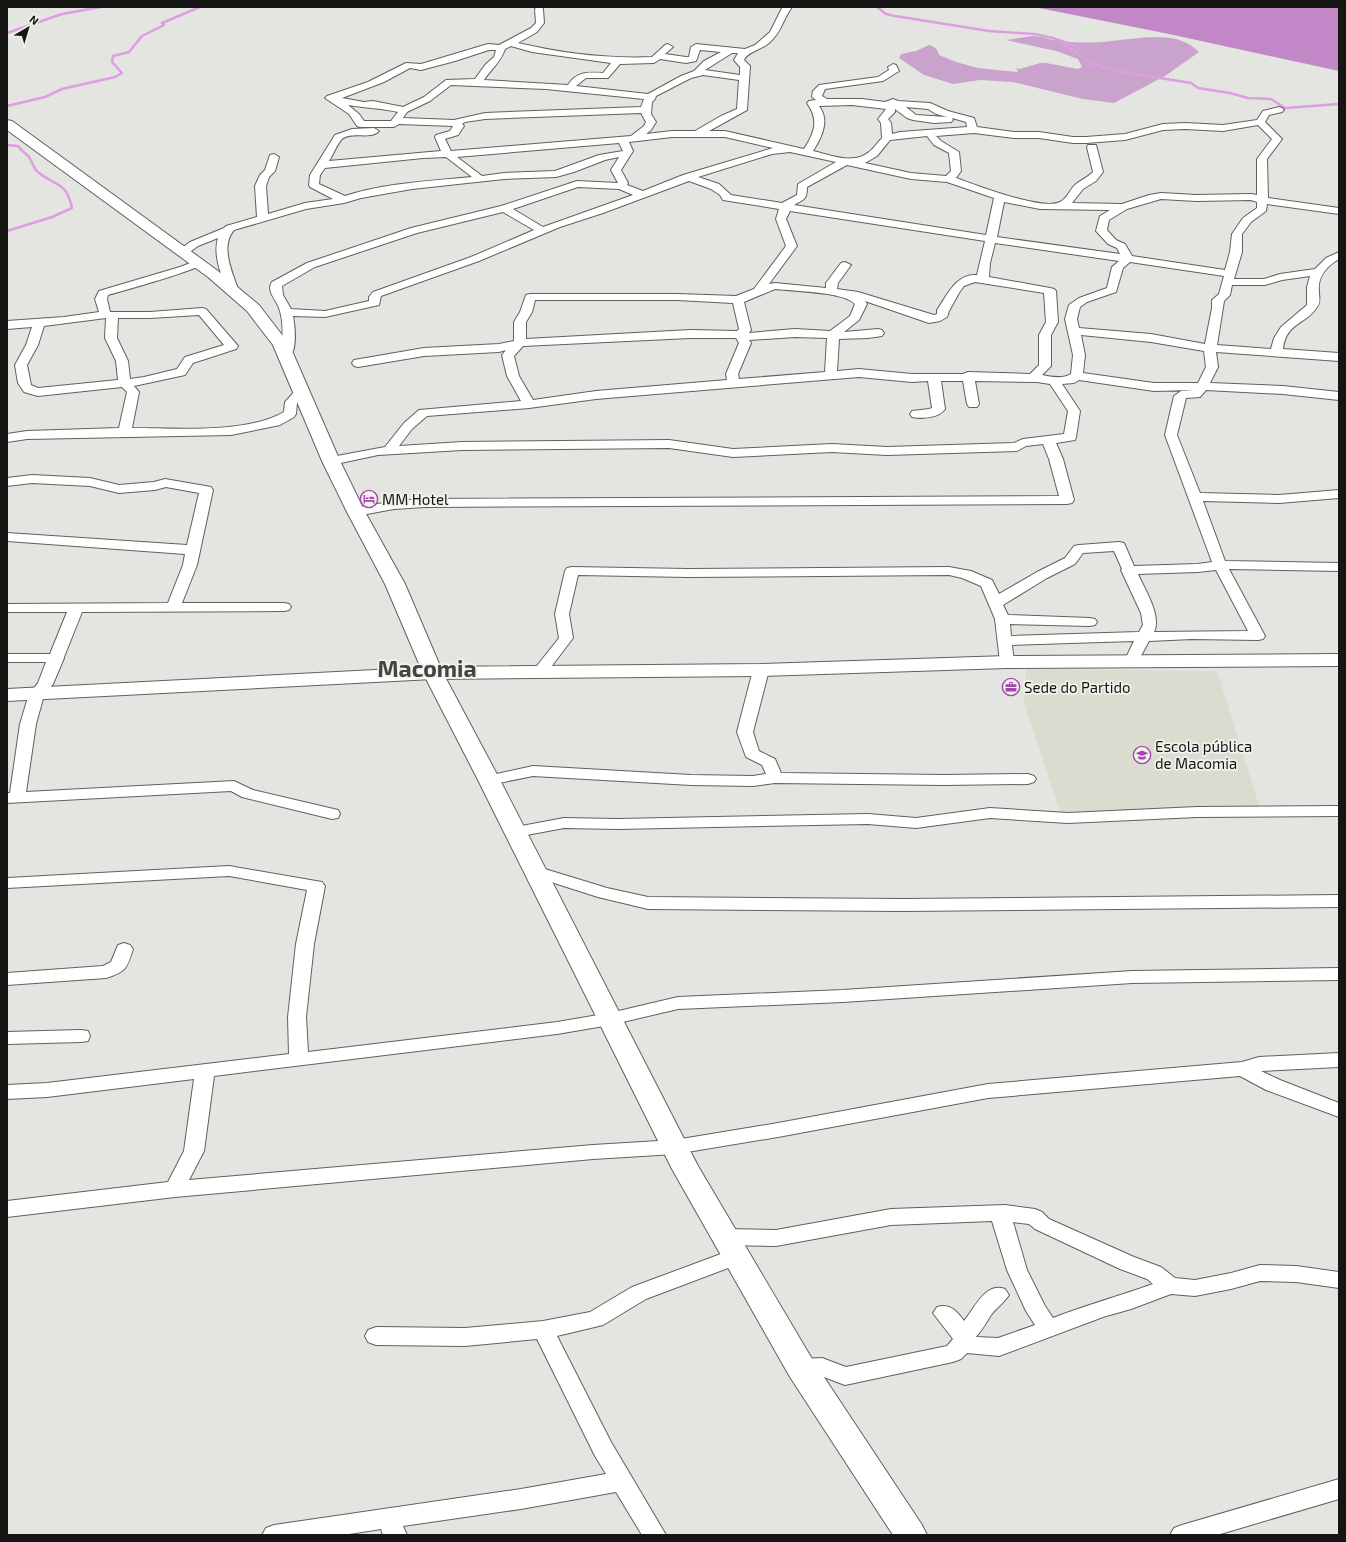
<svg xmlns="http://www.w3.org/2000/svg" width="1346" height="1542" font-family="'Exo 2',sans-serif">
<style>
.built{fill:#dadccf}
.green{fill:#c9a3cb}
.forest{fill:#c287c7}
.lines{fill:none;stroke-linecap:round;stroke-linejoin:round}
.stream{stroke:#dc9fe1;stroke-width:2.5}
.minor-casing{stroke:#60615c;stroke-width:2}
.tertiary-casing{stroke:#60615c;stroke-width:2}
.secondary-casing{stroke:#60615c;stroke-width:2}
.minor{fill:#fff;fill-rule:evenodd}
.tertiary{fill:#fff;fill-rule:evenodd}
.secondary{fill:#fff;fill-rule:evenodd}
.labels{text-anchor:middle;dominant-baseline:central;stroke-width:3.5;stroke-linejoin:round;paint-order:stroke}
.poi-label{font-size:15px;fill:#151514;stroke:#f2f2ed;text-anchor:start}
.town-label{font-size:23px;font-weight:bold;fill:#434440;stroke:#f2f2ed}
</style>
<rect width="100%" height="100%" fill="#e4e5e0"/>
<path class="built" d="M1026,669L1217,671L1260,808L1060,812L1024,702Z"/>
<path class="green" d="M1032,36C1043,36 1052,41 1062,41C1077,43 1096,43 1111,41C1140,39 1176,29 1199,52L1165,76L1114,103L1083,99L1013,82L980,80L953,84L924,75L899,58L901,54L916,51L929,45C935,47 938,49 939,55L956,62L978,68L1017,72L1018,70L1014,68L1020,69L1040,63H1046L1078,69L1082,67L1078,59L1056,51L1006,40Z"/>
<path class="forest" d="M1034,7H1339V71L1169,34Z"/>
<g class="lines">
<path class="stream" d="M877,7L886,14L895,16L989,31L1034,34L1053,38L1080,48L1076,51V53L1090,63L1116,71L1191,83L1198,88L1230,93L1248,98L1271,99L1285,108L1339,104
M7,33L62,14L101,7
M1063,41L1065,47L1076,51
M7,106L45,97L62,89L115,77L122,73L112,62L113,56L129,52L142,36L164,25L162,23L200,7
M7,145L18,146C21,151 26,153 29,157C33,163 33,169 39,173C57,187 66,181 72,208L52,217L7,231"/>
<defs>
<path id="minor" d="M537,7H542L543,9L544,23L537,32L518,43C561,53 607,59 652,57L665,45L668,44L673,47L665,54L686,57H689L691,47L696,44L745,49L755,45L770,32L782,8L792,7C783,19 781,33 769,43C761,50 747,52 744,60L750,66L747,110L709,131H725L804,149C815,132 819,120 807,103L809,101L816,100L812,97L813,91L819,85L878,77L889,70L888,67L893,64L896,65L899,71L883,81L825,89L822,96L827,99H862L885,102L893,99L898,101L930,103L948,111L974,118L977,127L1014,132H1039L1073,137H1086L1125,134L1163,124L1185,123L1223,125L1257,120L1263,111L1279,107L1282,108L1284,110L1282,112L1269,115L1265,122L1282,139L1267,159L1268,198L1339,208V214L1267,204L1266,211L1251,222L1242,234V252L1234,279H1264L1280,274L1315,269L1326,258L1339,252V259C1327,266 1317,277 1319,292C1319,298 1321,302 1317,307C1306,325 1286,322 1283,349L1339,353V361L1216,352L1218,367L1210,383L1283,386L1339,392V400L1283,394L1206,390L1200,397L1186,398L1177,435L1200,493L1279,495L1339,490V498L1279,503L1203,501L1225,561L1339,563V571L1229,569L1265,636L1263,639L1258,640L1192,639L1149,641L1136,665L1131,666L1126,665L1124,662L1134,641L1012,645L1014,662L1012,665L1007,666L1002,665L1000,662L995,619L981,586L962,578L949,575L688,577L578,575L569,614L573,638L545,675L540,677L535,675L532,672L559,638L555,614L565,571L567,568L572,567L688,569L949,567L971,571L992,580L999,594L1037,572L1065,558L1074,546L1079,545L1119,542L1124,543L1134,566L1198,564L1212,562L1165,435L1174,396L1181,391L1194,390L1154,391L1079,380L1074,383L1062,384L1080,411L1076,437L1075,440L1056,443L1063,459L1074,500L1072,503L1067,504L425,507L394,509L356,516L351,515L349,512L351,509L356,508L394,501L425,499L1059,496L1049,459L1043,444L1026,446L1017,451L887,455L832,452L733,457L669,448L462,450L378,455L331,465L326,464L324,461L326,458L385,447L404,423L419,410L521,401L507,376L502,355L506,350L499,352L424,356L358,367L354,366L352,363L354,360L424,348L499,344L514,341V322L520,312L526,295L530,294H677L736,296L754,289L786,246L776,219L779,209L723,200L720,195L711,189L689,181L603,213L560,227L479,261L381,296L379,305L325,317L293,316C295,327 297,347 290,358H282L280,355C283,340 284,322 279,308C276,299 266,291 272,282L307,263L411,228L501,206L577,181L618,183L611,170L619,157L605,160L574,172L556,177L504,179L412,189L361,198L344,203L306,209L234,230C220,246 232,272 238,289L236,291H228L226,289C221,273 213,255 218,238L198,246L187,254H179L177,252L190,242L224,228L226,226L257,217L255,186L260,175L265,170L270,155L274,154L279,157L275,171L269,177L266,186L268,214L305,203L333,199L310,187L309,185L310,175L335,135L352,129L374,128L379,131C371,140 352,131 342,139C337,144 333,155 329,161L441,151L435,137L436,135L450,131L453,126L399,124L394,127H360L357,126L349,114L325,98L327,96L368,82L406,63L421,64L488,44L499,45L531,28L536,23L535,9ZM511,46L532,52L611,63L603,73C587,72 576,72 568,85L484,80C491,69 501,62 505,49ZM489,50H496L494,57L485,65L475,79L446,80L424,97L403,107L373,101L364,102L342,98L384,82L410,68L421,70L455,61ZM700,50L721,52L704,61L694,71L681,76L648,94L576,86L586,78H608L620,64L654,63L660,59L686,63L696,61ZM732,53H738L734,60L740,67V75L705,70ZM703,75L739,80L737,109L721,116L695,131H672L646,134L651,130L656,122L651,114L652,102L655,99L656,96L691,78ZM451,85L546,89L644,99L641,107L485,113L454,120L403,118L407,112L430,101ZM348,105C365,108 381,108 398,112L391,121H364L359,114ZM852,105L886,109L878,119L881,123L882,138C878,142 874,148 869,152C853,165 831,155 813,151C822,137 830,120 819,106ZM906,107L928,109L936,114L947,117L916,115ZM895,109L907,118L913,120L934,123L951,122L953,120L952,118L966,122L967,127L900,132L892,134L891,123L888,119L895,112ZM641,113L646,122L644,126L631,136L451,151L445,139L458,135L464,126L462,124L465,122L485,119ZM1258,125L1272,139L1257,159V195L1251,194L1196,195L1161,193L1149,195L1122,204L1072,203L1083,189L1096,181L1103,172L1096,145H1088L1087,147L1093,172C1088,177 1081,180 1076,184C1069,190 1068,198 1060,202C1042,211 976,185 956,178L961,171L959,152L941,141L936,136L974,133L1014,138H1039L1073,143H1086L1125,140L1163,130L1185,129L1223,131ZM927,136L934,145L949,153L951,171L946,176L911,173L865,163L877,156L890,140ZM672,137H725L773,148L683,175L643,191L627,185L628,183L621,170L633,151L629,142ZM619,143L623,151L599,155L555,171L504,173L482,176L457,157ZM790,152L836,162L798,184L797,195L782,203L731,195L719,184L698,177L772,154ZM446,157L472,177C430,181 385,183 345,196L319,184L320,175L325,168L423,158ZM847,165L911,179L947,182L994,198L986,235L794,205C804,199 807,200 807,187ZM578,187L619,189L633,195L543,227L513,209ZM1161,199L1196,201L1251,200L1257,202V208L1243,218L1232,234L1230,252L1225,270L1132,256L1125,244L1116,240L1107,230L1109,220L1127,209ZM1004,202L1040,209L1110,210L1100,216L1096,231L1108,244L1117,248L1120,254L997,237ZM790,211L985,241L977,275C956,273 947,296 937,310V314L934,315L858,292L837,289L838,283L851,265L845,262L841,263L826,283V288L775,283L769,284L797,246L786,219ZM503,212L534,230L471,257L373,292L369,297V301L325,311L291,309L283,295L282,286L315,267L417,233ZM995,243L1119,261L1112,267L1107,288L1079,298L1069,305L1065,319L1073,355L1071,374C1063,379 1051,377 1042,375L1051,366V335L1058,322L1056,291L1054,289L1050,288L989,277L990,263ZM1130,262L1224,276L1219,294L1212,300V308L1205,344L1151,334L1079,328L1077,319L1080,307L1087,302L1116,292L1123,268ZM1310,276L1307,287V305L1281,327L1274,338L1271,349L1217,345L1224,301L1230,295L1232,285H1265L1282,280ZM975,282L1044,293L1046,322L1039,335V365L1030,374L968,372L963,374H912L859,369L837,371L839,339L868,338L882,336L884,333L882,330L878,329L844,332L859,320L867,304L865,301L929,323L940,321L947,317L949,311L959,293L964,286ZM775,289C793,291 845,292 855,304L850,316L830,331L795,329L749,333L751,330L744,302ZM535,300H677L733,303L739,329L737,331L690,330L526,339V322L532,312ZM1081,335L1151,342L1204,351L1206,367L1198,383H1154L1083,373L1085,355ZM795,337L827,338L825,372L739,379L738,374L751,343L749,340ZM690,338H736L739,343L726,374L727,380L596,391L533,400L519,376L514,356L523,346ZM859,377L912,382L928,381L932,408L929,409L912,411L910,414L912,417C922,419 939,418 945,409L941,381H963L967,404L969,407H977L979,404L975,381L1037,382L1050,384L1068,411L1064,434L1023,439L1014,443L887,447L832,444L733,449L669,440L462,442L399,446L412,429L427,416L529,408L596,399ZM1114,551L1122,569L1121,570L1141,613L1143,625L1139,632L1011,636L1010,624L1090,626L1095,625L1097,622L1095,619L1090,618L1008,615L1003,605L1047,578L1075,564L1083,553ZM1216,570L1248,631L1154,632C1162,616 1145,590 1138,574L1198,572Z
M198,260L202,261L204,263C198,270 122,291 108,295L107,299L110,312H150L202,308L206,309L238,346L236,349L193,363L185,375L134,386L139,392L132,428C176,428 246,434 284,412L285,402L297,389H305L307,392L297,403L296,414L294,417L280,425L231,435L27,439L7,442V434L27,431L119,428L127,392L122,387L38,396L24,392L18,383L15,365L26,345L32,327L7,329V321L64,317L99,312L95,299L99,291L180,267ZM199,315L224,345L185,357L177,369L144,377L130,379L128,361L117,338L118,318H150ZM106,318L105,338L116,361L118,380L38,388L31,385L27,365L38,345L44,326Z
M32,475L90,478L119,485L154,482L165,479L211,487L213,490L197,565L182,603H284L289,604L291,607L289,610L284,611L82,612L64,657V658L53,684L44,695L36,724L26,792L234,781L253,790L338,810L340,814L338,818L332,819L242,797L231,791L7,803V793H10L20,724L29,694L38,683L46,662H7V654H50L67,612H7V604L168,603L183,565L185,554L7,541V533L187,545L199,493L166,487L155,490L119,493L90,486L32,483L7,486V478Z
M761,665L766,667L769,670L753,732L759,751L775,759L781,773L944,775L1028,774L1034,776L1036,779L1034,782L1028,784L944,785L775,783L753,786L691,785L533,776L489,785L483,783L481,780L483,777L533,766L691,775L753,776L766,774L762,765L746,757L737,732L753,670L756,667Z
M1339,806V816L1197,817L1068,823L990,818L916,828L868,824L618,829L564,828L516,837L510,836L508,832L510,828L516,827L564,818L618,819L868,814L916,818L990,808L1068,813L1197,807Z
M229,866L316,881L322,882L325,886L314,944L306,1017L308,1052L557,1022L610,1013L678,997L843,990L1132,971L1339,968V980L1132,983L843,1002L678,1009L610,1025L557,1034L214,1076L204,1151L189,1180L593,1145L675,1140L778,1123L988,1084L1242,1062L1259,1057L1339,1053V1067L1261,1071L1280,1080L1339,1103V1117L1266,1090L1240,1076L988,1098L778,1137L675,1154L593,1159L175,1197L7,1217V1201L168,1182L184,1151L194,1079L47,1097L7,1099V1085L47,1083L289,1054L288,1017L296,944L307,890L229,876L7,888V878Z
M535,866L607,888L648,897L903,899L1339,895V907L903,911L648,909L598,897L529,875L527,871L529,867Z
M124,943L130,945L133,949C127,968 126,972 106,978L7,985V973L103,966L111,962L118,945Z
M81,1030L88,1031L90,1036L88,1041L81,1042L7,1044V1032Z
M1005,1205L1035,1209L1042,1212L1049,1219L1134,1257L1161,1267L1175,1278L1195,1280L1231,1273L1260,1265L1296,1266L1339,1272V1288L1296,1282L1260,1281L1231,1289L1195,1296L1171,1294L1131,1309L1103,1317L999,1356L967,1353L961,1359L953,1362L845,1385L821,1376L801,1377L793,1374L790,1368L793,1362L801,1359L822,1358L846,1367L947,1346L953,1339L933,1313L937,1307C950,1303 957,1311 964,1321C975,1308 985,1282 1005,1289L1009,1295C1004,1303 996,1308 991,1315C986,1323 982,1330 976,1337L998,1338L1035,1325L1026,1311L1007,1270L992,1221L891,1225L776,1246L726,1245L719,1243L716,1237L719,1231L726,1229L776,1230L891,1209ZM1013,1222L1029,1224L1035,1229L1120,1269L1147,1279L1153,1284C1120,1296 1086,1305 1053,1318L1045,1306L1027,1270Z
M737,1248L744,1250L747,1256L744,1262L646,1299L603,1325L557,1336L611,1442L666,1535H642L616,1492L521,1509L403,1526L407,1535H383L381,1529L343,1535H262L266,1528L274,1525L521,1489L606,1474L595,1456L537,1339L465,1346L376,1345L368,1342L365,1336L368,1330L376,1327L465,1328L543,1321L590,1312L632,1287Z
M1339,1479V1499L1217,1535H1170L1174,1528L1182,1525Z"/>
<path id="tertiary" d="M1339,654V666L1007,668L761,676L433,679L7,701V689L433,667L761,664L1007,656Z"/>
<path id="secondary" d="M7,120L12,121L218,271L259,305L289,344L340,461L365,512L405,584L443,673L500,780L698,1166L812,1359L922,1525L927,1535H893L790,1377L672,1169L478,780L423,673L385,584L347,512L322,461L273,345L247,311L208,277L7,130Z"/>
</defs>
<use href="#minor" class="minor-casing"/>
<use href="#tertiary" class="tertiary-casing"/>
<use href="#secondary" class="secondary-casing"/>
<use href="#minor" class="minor"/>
<use href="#tertiary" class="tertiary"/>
<use href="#secondary" class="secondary"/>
</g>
<defs>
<symbol id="hotel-ring" viewBox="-11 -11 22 22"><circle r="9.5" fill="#f2f2ed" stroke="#a545ae" stroke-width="1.5"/><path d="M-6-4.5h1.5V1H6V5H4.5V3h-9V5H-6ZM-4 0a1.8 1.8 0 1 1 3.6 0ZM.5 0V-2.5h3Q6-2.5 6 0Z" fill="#a545ae"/></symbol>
<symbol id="office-ring" viewBox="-11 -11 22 22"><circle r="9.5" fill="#f2f2ed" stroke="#a545ae" stroke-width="1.5"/><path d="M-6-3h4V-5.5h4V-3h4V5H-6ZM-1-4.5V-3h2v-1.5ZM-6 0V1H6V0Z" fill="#a545ae"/></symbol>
<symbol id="school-ring" viewBox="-11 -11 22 22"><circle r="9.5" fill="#f2f2ed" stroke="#a545ae" stroke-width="1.5"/><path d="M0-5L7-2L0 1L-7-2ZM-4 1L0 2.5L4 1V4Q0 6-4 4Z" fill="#a545ae"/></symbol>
</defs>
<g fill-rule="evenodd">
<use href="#hotel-ring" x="359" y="489" width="20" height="20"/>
<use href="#office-ring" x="1001" y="677" width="20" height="20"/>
<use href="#school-ring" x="1132" y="745" width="20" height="20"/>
</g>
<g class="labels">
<g class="poi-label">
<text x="382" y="499">MM Hotel</text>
<text x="1024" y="687">Sede do Partido</text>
<text x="1155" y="746">Escola pública<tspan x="1155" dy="17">de Macomia</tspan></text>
</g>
<g class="town-label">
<text x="427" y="668">Macomia</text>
</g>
</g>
<rect width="1346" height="1542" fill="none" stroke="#151514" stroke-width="16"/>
<g transform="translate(28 28) rotate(38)" stroke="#f2f2ed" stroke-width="3" paint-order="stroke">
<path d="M0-3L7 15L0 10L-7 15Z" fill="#151514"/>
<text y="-6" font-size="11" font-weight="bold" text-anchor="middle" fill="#151514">N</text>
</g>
</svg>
